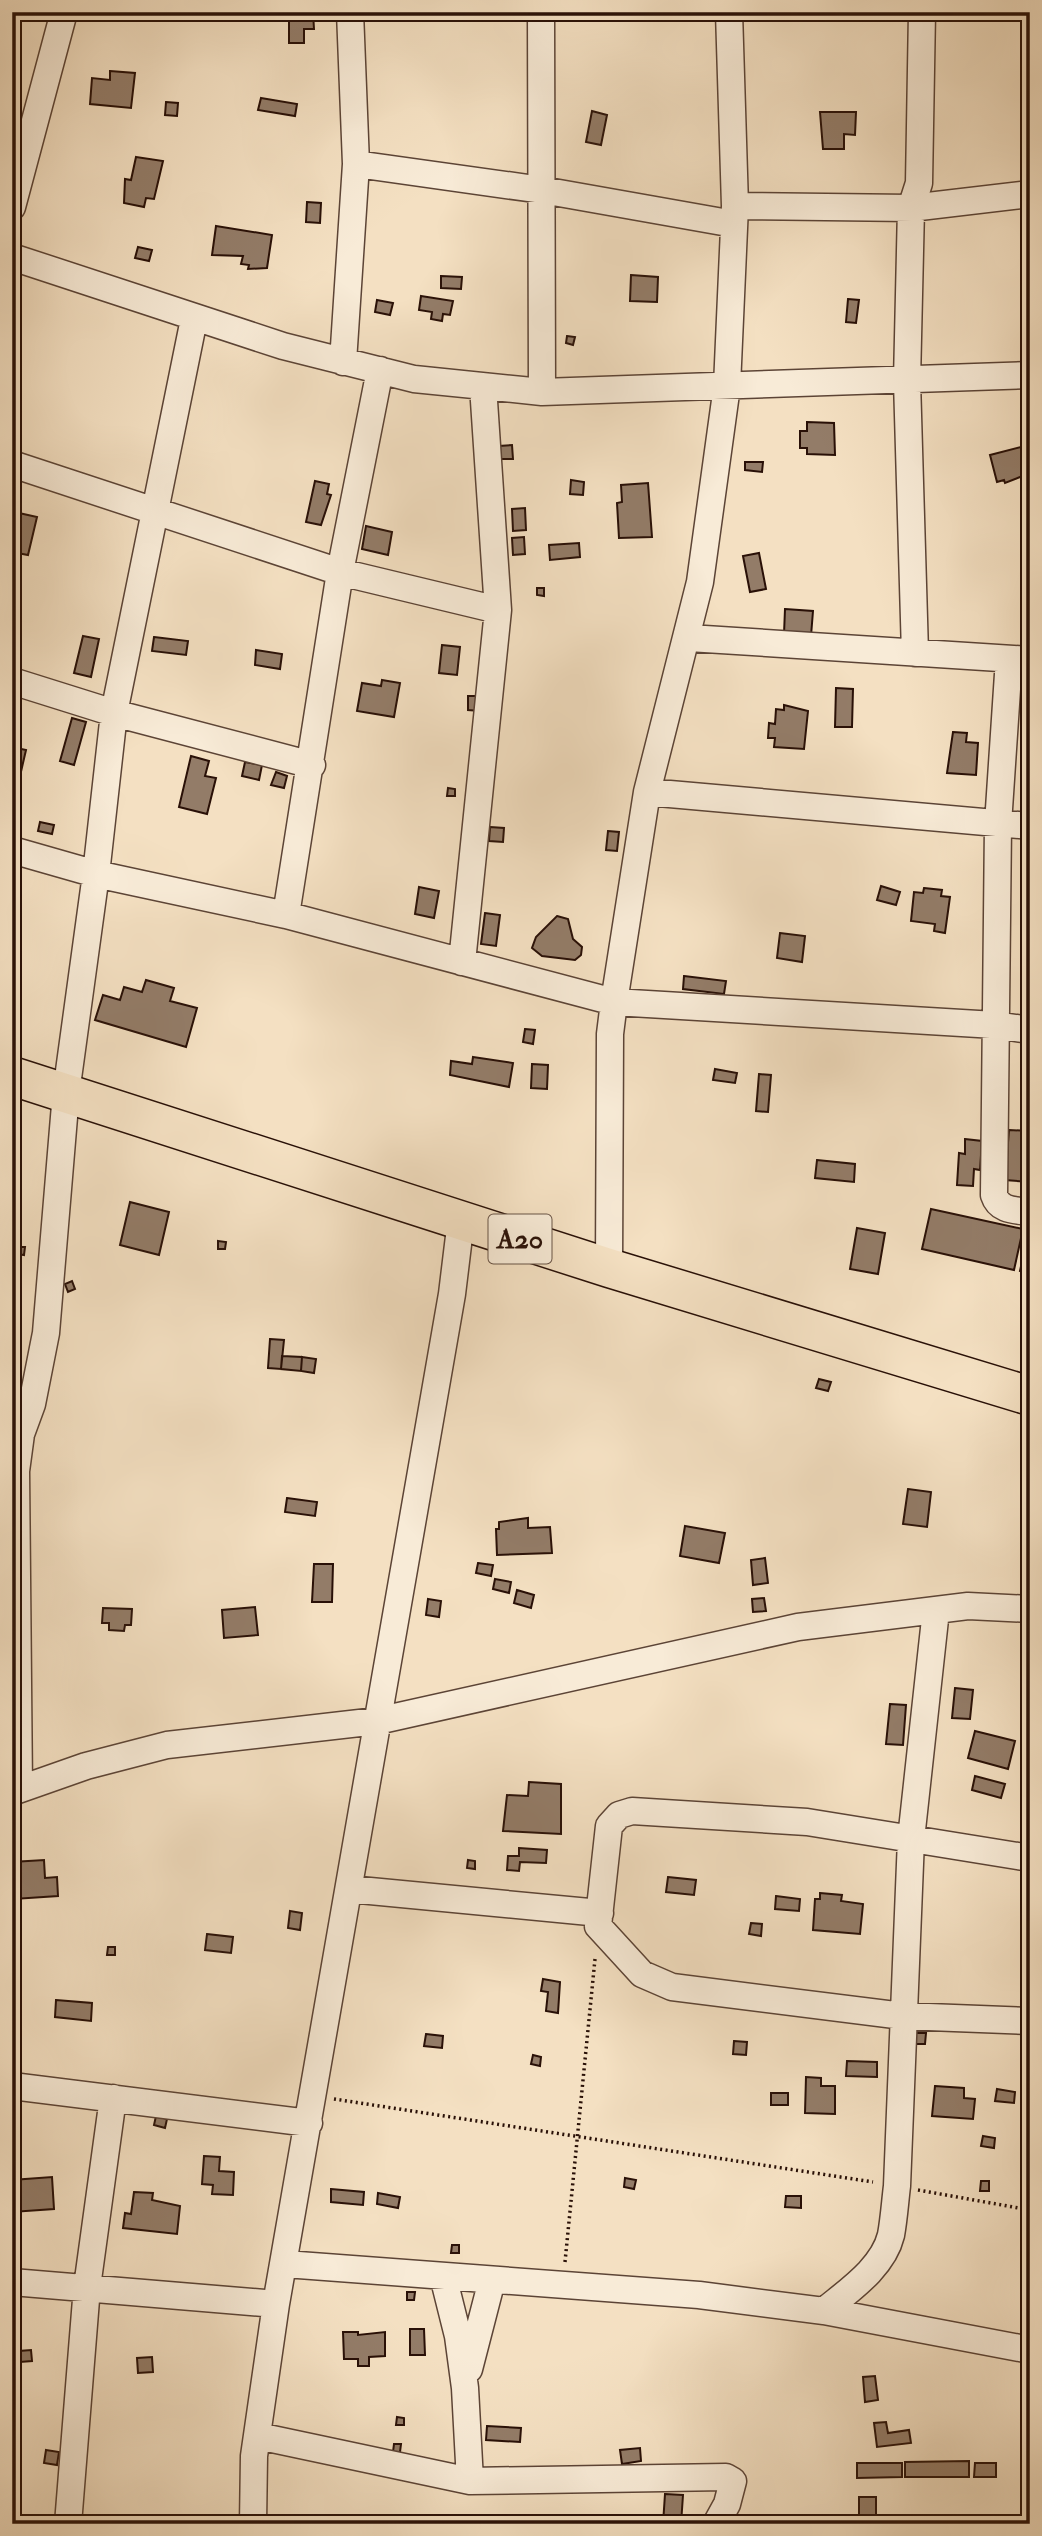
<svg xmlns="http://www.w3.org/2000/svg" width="1042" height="2536" font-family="'IM FELL Double Pica',serif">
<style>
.building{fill:#937c68;stroke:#291007;stroke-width:2}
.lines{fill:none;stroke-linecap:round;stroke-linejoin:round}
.minor-casing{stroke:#5c4436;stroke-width:29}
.primary-casing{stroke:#291007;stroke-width:41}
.path{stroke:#291007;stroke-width:3.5;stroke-dasharray:2 3.5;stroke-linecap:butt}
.minor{stroke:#f8ebd7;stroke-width:26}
.primary{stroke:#f4e0c2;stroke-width:38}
.labels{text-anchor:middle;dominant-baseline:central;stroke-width:7;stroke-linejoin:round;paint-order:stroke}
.shield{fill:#f8ebd7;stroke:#675245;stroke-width:2}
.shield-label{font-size:28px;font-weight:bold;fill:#291007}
</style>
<rect width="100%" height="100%" fill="#f4e0c2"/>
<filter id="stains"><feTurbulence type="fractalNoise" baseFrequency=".00286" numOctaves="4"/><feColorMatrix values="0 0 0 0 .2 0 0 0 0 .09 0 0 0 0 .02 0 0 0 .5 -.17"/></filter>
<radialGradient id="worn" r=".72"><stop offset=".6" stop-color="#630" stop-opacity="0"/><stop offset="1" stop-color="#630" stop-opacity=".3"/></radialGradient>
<path class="building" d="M289,12H313L314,29H304V43H289Z
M110,71L135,73L131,108L90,104L92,78L110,80Z
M261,98L297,104L295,116L258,110Z
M166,102L178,103L177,116L165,115Z
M592,111L607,115L601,145L586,142Z
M820,112H856L855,135L844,134V149H823Z
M136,157L163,161L154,199L146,198L144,207L124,203L125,179L131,180Z
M307,202L321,203L320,223L306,222Z
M216,226L272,235L267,268L248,269L249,265L241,264L243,256L212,255Z
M138,247L152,250L149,261L135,258Z
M631,275L658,277L657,302L630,301Z
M441,276L462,277L461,289L441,288Z
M421,296L453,301L450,315L443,314L442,321L431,319L432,312L419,310Z
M848,299L859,300L856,323L846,322Z
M377,300L393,303L390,315L375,312Z
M567,336L575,337L573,345L566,343Z
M807,422L834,423L835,455L807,454V448H800V431H807Z
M512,445L513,459H499V446Z
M1029,445L1030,473L1005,483L1004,480L997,482L990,455Z
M745,462H763L762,472L745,470Z
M571,480L584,482L583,495L570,494Z
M315,481L329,484L327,494L331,495L321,525L306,522Z
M648,483L652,537L619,538L617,503L622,502L621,485Z
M525,508L526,530L513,531L512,509Z
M19,513L37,517L28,555L12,552Z
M366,526L392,532L388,555L362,549Z
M524,537L525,554L513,555L512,538Z
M579,543L580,557L550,560L549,545Z
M759,553L766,589L750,592L743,556Z
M537,588H544V596L537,595Z
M1030,608V622L1025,623L1024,609Z
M785,609L813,611L811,636L784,634Z
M83,636L99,639L91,677L74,673Z
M154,637L188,641L186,655L152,651Z
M442,645L460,647L457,675L439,673Z
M256,650L282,654L280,669L255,665Z
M382,680L400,683L394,717L357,711L362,683L381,686Z
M836,688L853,689L852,727H835Z
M468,696H481L480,711L468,710Z
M784,705L808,711L804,749L774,747L775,738H768L769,723L775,724L776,709L784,710Z
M72,718L86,722L74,765L60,761Z
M953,732L967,733L966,742L978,743L976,775L947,773Z
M12,747L26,750L17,789L12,788Z
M191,756L209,761L205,776L216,778L207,814L179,807Z
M245,762L262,765L259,780L242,776Z
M1028,763H1030V800L1024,799Z
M276,772L287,776L284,788L271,785Z
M448,788L455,789V796H447Z
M40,822L54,825L52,834L38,831Z
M490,827L504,828L503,842L489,841Z
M608,831L619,832L617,851L606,850Z
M881,886L900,892L896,905L877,900Z
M419,887L439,891L434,918L415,914Z
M924,888L942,890L941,896L950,897L945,933L934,931L935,924L911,921L914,892L923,893Z
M485,913L500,915L496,946L481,944Z
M557,916L568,919L573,939L582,947L581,955L575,960L542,956L532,948L536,937Z
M780,933L805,936L802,962L777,958Z
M684,976L726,981L724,994L683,989Z
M146,980L174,988L170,1001L197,1008L186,1047L95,1020L103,995L120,1000L124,987L142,992Z
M525,1029L535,1030L533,1044L523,1042Z
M473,1057L513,1063L509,1087L450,1075L451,1061L472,1064Z
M532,1064L548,1065L547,1089L531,1088Z
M715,1069L737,1073L735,1083L713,1080Z
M759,1074L771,1075L768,1112L756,1111Z
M1009,1130L1030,1131V1182L1005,1180Z
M965,1139L982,1141L980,1170L974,1169L973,1186L957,1185L959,1153L965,1154Z
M817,1160L855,1164L854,1182L815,1178Z
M130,1202L169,1212L159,1255L120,1245Z
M931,1209L1023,1229L1014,1270L922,1249Z
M857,1228L885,1233L878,1274L850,1269Z
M1029,1228H1030V1273L1020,1271Z
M218,1241L226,1242L225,1249H218Z
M18,1247H25L24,1255L17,1254Z
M72,1281L75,1289L68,1292L65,1284Z
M270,1339L284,1340L281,1369L268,1368Z
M282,1356L302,1357L301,1371L281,1369Z
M302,1357L316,1359L314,1373L301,1371Z
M819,1379L831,1382L828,1391L816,1388Z
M908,1489L931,1492L927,1527L903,1524Z
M287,1498L317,1502L315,1516L285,1512Z
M528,1518V1528L550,1527L552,1553L497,1555L496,1529H499V1522Z
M685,1526L725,1533L719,1563L680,1556Z
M765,1558L768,1583L753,1585L751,1560Z
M478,1563L493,1565L491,1576L476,1573Z
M314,1564H333L332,1602H312Z
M495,1579L511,1582L509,1593L493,1589Z
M517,1590L534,1595L531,1608L514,1603Z
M764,1598L766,1611L753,1612L752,1599Z
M428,1599L441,1601L439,1617L426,1615Z
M255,1607L258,1635L224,1638L222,1610Z
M103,1608L132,1609L131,1625H125L124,1631L109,1630V1623H102Z
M955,1688L973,1690L970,1719L952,1718Z
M890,1704L906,1705L903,1745L886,1744Z
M975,1731L1015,1741L1008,1769L968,1758Z
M975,1776L1005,1784L1001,1798L972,1790Z
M529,1782L561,1784V1834L503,1831L507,1795L528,1796Z
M519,1848L547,1850L546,1863L520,1862L519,1871L507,1870L508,1856H519Z
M44,1860L45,1878L57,1877L58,1896L14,1899L12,1862Z
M468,1860L475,1861V1869L467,1868Z
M668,1877L696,1880L694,1895L666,1892Z
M820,1893L842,1895L841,1901L863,1904L860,1934L813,1930L815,1899H820Z
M776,1896L800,1899L799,1911L775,1909Z
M290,1911L302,1913L300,1930L288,1928Z
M751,1923L762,1924L761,1936L749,1934Z
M207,1934L233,1937L231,1953L205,1950Z
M108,1947H115V1955H107Z
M543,1979L560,1982L558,2013L546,2011L548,1992L541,1991Z
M56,2000L92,2003L91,2021L55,2017Z
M916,2033H926L925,2044H916Z
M426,2034L443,2036L442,2048L424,2046Z
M734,2041L747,2042L746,2055L733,2054Z
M533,2055L541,2057L540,2066L531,2064Z
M847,2061L877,2062V2077L846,2076Z
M806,2077L821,2078V2086H835V2114L805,2113Z
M935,2086L964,2088V2098L975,2099L973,2119L932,2116Z
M997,2089L1015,2092L1014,2103L995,2101Z
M771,2093H788V2105H771Z
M156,2116L167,2119L165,2128L154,2125Z
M983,2136L995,2138L994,2148L981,2146Z
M204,2156L220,2157L219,2171L234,2172L233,2195L212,2194L213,2185L202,2184Z
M52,2177L54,2209L12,2212V2180Z
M625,2178L636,2180L634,2189L624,2187Z
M981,2181H989V2191H980Z
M331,2189L364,2192L363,2205L331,2202Z
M134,2192L153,2193L152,2200L180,2206L177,2234L123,2228L125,2213L131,2214Z
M378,2193L400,2197L398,2208L377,2204Z
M786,2196H801V2208L785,2207Z
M452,2245H459V2253H451Z
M407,2292H415L414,2300H407Z
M410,2329H424L425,2355H410Z
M343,2332H358V2335L385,2332V2356L369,2357V2366H358V2359H344Z
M31,2350L32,2361L20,2362L19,2351Z
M152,2357L153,2372L138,2373L137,2358Z
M875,2376L878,2400L865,2402L863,2377Z
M397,2417L404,2418V2425H396Z
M886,2422L888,2433L909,2430L911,2443L877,2447L874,2423Z
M487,2426L521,2428L520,2442L486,2440Z
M394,2444H401L400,2452H393Z
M640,2448L641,2461L622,2464L620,2450Z
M46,2450L59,2452L57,2465L44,2463Z
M969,2461V2477H905V2462Z
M857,2463H902V2477L857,2478Z
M975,2463H996V2477H974Z
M665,2494L683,2495L681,2524H663Z
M859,2497H876V2524H859Z"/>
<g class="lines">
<defs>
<path id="minor" d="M541,12L542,392
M356,164L542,190L734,224
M735,206L911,208L1030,194
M12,207L64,12
M12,257L283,346L414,379L542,392L1030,375
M343,362L356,164L350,12
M12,464L340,572L498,610
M689,638L1030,660
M915,653L907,381L911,208L919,183L922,12
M1009,659L998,824L994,1195C999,1211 1015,1210 1030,1212
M12,681L114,713L312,765
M647,792L1030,826
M12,850L96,874L286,915L614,1002L995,1025L1030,1030
M286,915L340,572L380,370
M462,962L498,610L483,386
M609,1268L610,1034L614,1002L647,792L700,582L727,386L735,206L729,12
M19,1789L16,1471L21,1434L32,1404L46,1333L66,1093L96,874L114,713L194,319
M12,1792L86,1766L167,1745L377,1721L798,1627L968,1606L1030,1609
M1030,1858L807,1822L632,1811L619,1815L609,1826L598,1926L642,1974L672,1987L903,2016L1030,2021
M349,1889L600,1913
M12,2086L309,2123
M285,2264L699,2295L824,2311L1030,2350
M443,2276L458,2336L465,2388L470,2481
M12,2282L276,2304
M824,2311C848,2291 883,2268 891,2235C894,2219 895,2202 897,2186L911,1839L936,1610
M469,2369L492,2280
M258,2436L470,2481L726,2477L733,2481L727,2504L716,2524
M68,2524L87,2287L113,2098
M253,2524L254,2456L276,2304L452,1294L461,1220"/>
<path id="primary" d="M12,1076L609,1268L1030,1396"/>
</defs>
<use href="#minor" class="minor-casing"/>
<use href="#primary" class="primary-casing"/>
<path class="path" d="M334,2099L873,2182
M918,2190L1030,2210
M565,2262L595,1959"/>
<use href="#minor" class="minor"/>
<use href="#primary" class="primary"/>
</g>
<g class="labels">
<rect class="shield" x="488.5" y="1214.5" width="63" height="49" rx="5"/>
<g class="shield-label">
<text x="520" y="1239">A20</text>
</g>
</g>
<rect width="1042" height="2536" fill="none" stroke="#f4e0c2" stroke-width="42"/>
<rect x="14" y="14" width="1014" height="2508" fill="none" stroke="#291007" stroke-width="3.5"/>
<rect x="21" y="21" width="1000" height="2494" fill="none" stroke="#291007" stroke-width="2"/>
<rect width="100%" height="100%" filter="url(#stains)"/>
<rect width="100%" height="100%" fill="url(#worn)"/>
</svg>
